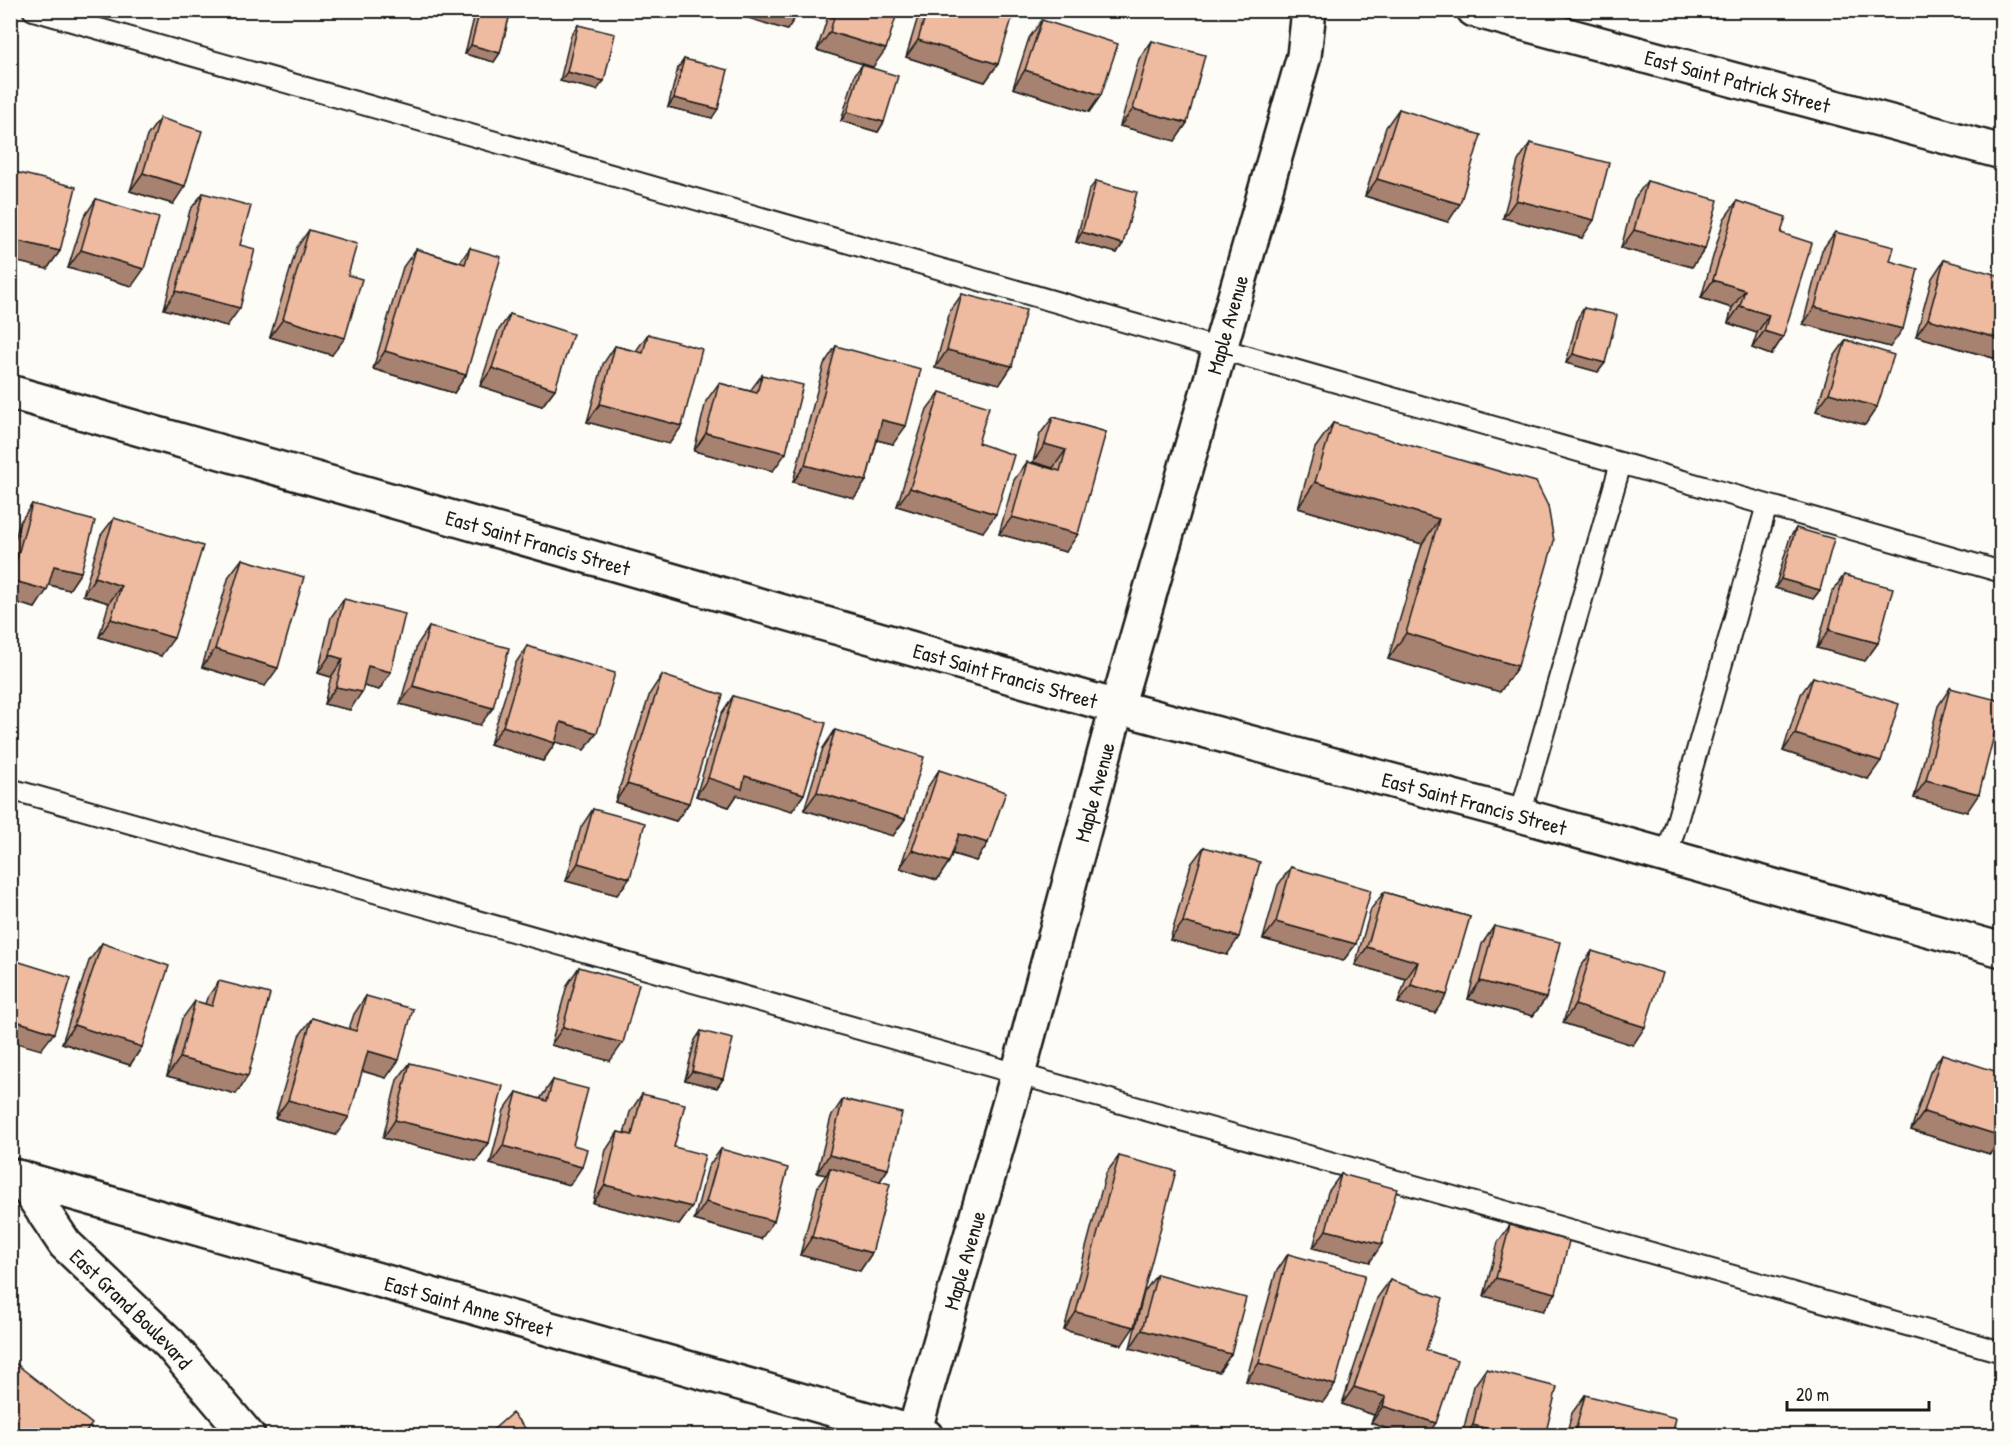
<svg xmlns="http://www.w3.org/2000/svg" width="2012" height="1446" font-family="'Patrick Hand',sans-serif">
<style>
.lines{fill:none;stroke-linecap:round;stroke-linejoin:round}
.service-casing{stroke:#1c1c1c;stroke-width:24}
.minor-casing{stroke:#1c1c1c;stroke-width:38}
.secondary-casing{stroke:#1c1c1c;stroke-width:38}
.service{stroke:#fdfcf7;stroke-width:20}
.minor{stroke:#fdfcf7;stroke-width:33}
.secondary{stroke:#fdfcf7;stroke-width:33}
.wall{fill:#cda08a;stroke:#1c1c1c;stroke-width:1.5}
.shaded-wall{fill:#a78270;stroke:#1c1c1c;stroke-width:1.5}
.building{fill:#eebaa0;stroke:#1c1c1c;stroke-width:1.5}
.labels{text-anchor:middle;dominant-baseline:central;stroke-width:4.5;stroke-linejoin:round;paint-order:stroke}
.street-label{font-size:21px;fill:#1c1c1c;stroke:#fdfcf7}
</style>
<rect width="100%" height="100%" fill="#fdfcf7"/>
<filter id="ink" filterUnits="userSpaceOnUse"><feTurbulence type="fractalNoise" baseFrequency=".0167" numOctaves="2"/><feDisplacementMap in="SourceGraphic" scale="12" xChannelSelector="R" yChannelSelector="G"/><feConvolveMatrix kernelMatrix="1 2 1 2 8 2 1 2 1" color-interpolation-filters="sRGB"/></filter>
<g filter="url(#ink)">
<g class="lines">
<defs>
<path id="service" d="M33,10L2002,572
M10,789L2002,1352
M1520,815L1621,463
M1667,856L1767,505"/>
<g id="minor">
<path id="s1" d="M10,392L1117,707L1520,815L2002,950"/>
<path id="s2" d="M10,1175L926,1436"/>
<path id="s3" d="M21,1178L65,1244L170,1344L248,1436"/>
<path id="s4" d="M913,1436L1018,1074L1117,707L1304,56L1309,10"/>
</g>
<g id="secondary">
<path id="s5" d="M1474,10L2002,152"/>
</g>
</defs>
<use href="#service" class="service-casing"/>
<use href="#minor" class="minor-casing"/>
<use href="#secondary" class="secondary-casing"/>
<use href="#service" class="service"/>
<use href="#minor" class="minor"/>
<use href="#secondary" class="secondary"/>
</g>
<path class="wall" d="M476,10H511L500,53L494,62L465,54Z
M830,10H898L873,67L817,50Z
M920,10H1009L998,64L985,82L906,57Z
M1042,20L1101,95L1089,112L1013,88L1029,38Z
M578,25L597,90L560,81L571,35Z
M1152,41L1187,123L1175,141L1120,126L1139,59Z
M684,59L712,118L668,107L678,68Z
M862,65L884,122L878,132L841,121L855,74Z
M1399,109L1448,222L1365,196L1386,127Z
M160,118L173,204L130,191L147,136Z
M1530,143L1582,238L1503,218L1518,161Z
M15,172L60,251L47,269L10,260V179Z
M1096,181L1117,253L1076,242L1089,190Z
M1647,181L1705,249L1692,267L1621,248L1634,199Z
M203,193L240,245L227,326L164,309L190,210Z
M96,199L132,286L68,268L84,217Z
M1737,201L1781,233L1783,337L1771,355L1752,348L1757,333L1728,323L1732,308L1701,298L1724,219Z
M309,230L348,275L332,355L270,337L297,247Z
M1835,232L1890,261V347L1803,324L1822,250Z
M470,248L466,375L454,393L373,369L403,267L416,249L460,262Z
M1944,260L1997,359L1916,336L1932,278Z
M962,294L1012,366L1000,384L935,368L950,311Z
M1584,308L1605,363L1598,372L1566,363L1578,317Z
M510,314L555,389L542,406L480,386L498,331Z
M648,334L682,426L669,444L587,422L603,364L615,346L636,351Z
M1846,340L1877,407L1865,425L1816,411L1833,358Z
M836,346L893,444L877,440L866,481L854,498L793,482L824,364Z
M762,375L773,471L694,451L706,401L719,383L750,391Z
M940,392L978,443L983,532L897,506L927,409Z
M1053,417L1106,432L1066,552L999,534L1014,480L1027,462L1053,469V468L1033,462L1040,434Z
M1333,423L1548,506L1518,666L1500,692L1388,659L1422,544L1298,508L1315,448Z
M32,504L81,572L69,590L49,585L35,608L10,601V556L20,522Z
M114,518L161,656L99,637L109,603L83,595L101,535Z
M1796,528L1820,590L1813,599L1775,588L1790,537Z
M242,559L265,686L202,667L229,576Z
M1844,575L1878,643L1865,661L1817,648L1832,592Z
M344,599L391,672L379,690L364,686L350,710L324,704L331,677L318,673L331,617Z
M429,627L480,725L400,704L417,645Z
M527,646L597,733L584,750L556,742L543,761L490,744L515,664Z
M662,675L689,803L676,821L615,802L650,693Z
M1813,677L1868,779L1783,751L1801,694Z
M1950,688L1967,812L1914,798L1938,706Z
M733,696L804,794L792,811L737,795L729,807L696,796L721,714Z
M835,730L905,819L893,836L804,810L823,748Z
M939,770L988,843L976,861L952,854L949,862L937,880L900,868L927,788Z
M593,809L630,878L617,895L566,881L581,827Z
M1204,847L1227,955L1170,940L1191,864Z
M1291,867L1356,944L1343,961L1263,939L1278,885Z
M1384,892L1470,917L1435,1013L1398,1003L1406,979L1355,965L1371,909Z
M1494,926L1546,998L1533,1016L1468,999L1482,944Z
M102,943L142,1047L130,1065L62,1043L89,961Z
M1592,951L1633,1045L1563,1023L1580,968Z
M579,967L610,1061L551,1045L567,985Z
M219,981L248,1076L236,1094L167,1076L182,1019L195,1001L205,1004L207,998Z
M366,996L386,1078L362,1071L336,1135L275,1118L299,1036L312,1018L349,1029L354,1014Z
M701,1031L723,1079L717,1088L685,1080L695,1040Z
M1942,1054L1990,1154L1911,1130L1930,1072Z
M410,1063L489,1143L476,1161L383,1138L397,1080Z
M553,1080L573,1145L570,1185L490,1164L504,1110L517,1092L540,1099Z
M642,1094L674,1147L692,1207L679,1225L593,1203L606,1150L618,1132L624,1134L630,1112Z
M843,1099L888,1169L880,1181L872,1253L860,1271L800,1255L818,1186L826,1175L817,1173L831,1117Z
M721,1149L761,1239L694,1220L708,1167Z
M1119,1156L1122,1345L1064,1330L1106,1173Z
M1341,1174L1370,1262L1313,1248L1328,1192Z
M1510,1225L1556,1293L1543,1311L1484,1296L1498,1242Z
M1288,1254L1335,1385L1323,1402L1246,1381L1276,1272Z
M1157,1274L1231,1354L1219,1372L1130,1348L1144,1292Z
M1390,1280L1426,1350L1427,1436H1407L1371,1423L1374,1415L1342,1404L1377,1298Z
M1486,1369L1545,1436H1462L1474,1386Z
M1585,1395L1672,1436H1566L1572,1413Z"/>
<path class="shaded-wall" d="M722,10H794L799,12L787,30Z
M830,32L886,49L873,67L817,50Z
M918,40L998,64L985,82L906,57Z
M471,45L500,53L494,62L465,54Z
M1025,70L1101,95L1089,112L1013,88Z
M567,72L604,81L597,90L560,81Z
M674,98L718,109L712,118L668,107Z
M1133,109L1187,123L1175,141L1120,126Z
M847,112L884,122L878,132L841,121Z
M143,173L185,186L173,204L130,191Z
M1377,179L1460,204L1448,222L1365,196Z
M1516,200L1594,220L1582,238L1503,218Z
M1634,230L1705,249L1692,267L1621,248Z
M1082,232L1123,244L1117,253L1076,242Z
M10,239L60,251L47,269L10,260Z
M81,250L144,269L132,286L68,268Z
M1713,280L1745,290L1732,308L1701,298Z
M176,291L240,308L227,326L164,309Z
M1740,306L1769,315L1757,333L1728,323Z
M1815,307L1903,329L1890,347L1803,324Z
M283,319L345,338L332,355L270,337Z
M1928,319L2001,339V352L1997,359L1916,336Z
M1764,331L1783,337L1771,355L1752,348Z
M947,350L1012,366L1000,384L935,368Z
M385,351L466,375L454,393L373,369Z
M1573,354L1605,363L1598,372L1566,363Z
M492,368L555,389L542,406L480,386Z
M1829,393L1877,407L1865,425L1816,411Z
M600,404L682,426L669,444L587,422Z
M882,420L906,426L893,444L869,438Z
M706,433L786,453L773,471L694,451Z
M1045,444L1066,450L1053,468L1033,462Z
M805,465L866,481L854,498L793,482Z
M1315,482L1439,519L1422,544L1298,508Z
M910,488L996,514L983,532L897,506Z
M1012,517L1078,534L1066,552L999,534Z
M54,566L81,572L69,590L42,583Z
M95,577L121,586L109,603L83,595Z
M1781,579L1820,590L1813,599L1775,588Z
M11,580L47,590L35,608L10,601Z
M111,619L174,638L161,656L99,637Z
M1829,630L1878,643L1865,661L1817,648Z
M1406,633L1518,666L1500,692L1388,659Z
M215,649L278,668L265,686L202,667Z
M330,655L343,659L331,677L318,673Z
M368,666L391,672L379,690L356,684Z
M413,686L493,708L480,725L400,704Z
M336,687L362,692L350,710L324,704Z
M561,722L597,733L584,750L549,740Z
M503,726L555,743L543,761L490,744Z
M1795,734L1881,761L1868,779L1783,751Z
M745,776L804,794L792,811L737,795L729,807L696,796L708,778Z
M1926,780L1979,794L1967,812L1914,798Z
M627,784L689,803L676,821L615,802Z
M817,792L905,819L893,836L804,810Z
M959,834L988,843L976,861L947,852Z
M912,850L949,862L937,880L900,868Z
M578,863L630,878L617,895L566,881Z
M1183,922L1239,937L1227,955L1170,940Z
M1276,922L1356,944L1343,961L1263,939Z
M1367,947L1418,962L1406,979L1355,965Z
M1480,981L1546,998L1533,1016L1468,999Z
M1411,985L1447,995L1435,1013L1398,1003Z
M1575,1005L1645,1027L1633,1045L1563,1023Z
M10,1019L54,1033L41,1050L10,1041Z
M74,1025L142,1047L130,1065L62,1043Z
M563,1027L623,1043L610,1061L551,1045Z
M368,1051L399,1060L386,1078L356,1069Z
M180,1058L248,1076L236,1094L167,1076Z
M692,1071L723,1079L717,1088L685,1080Z
M288,1100L349,1117L336,1135L275,1118Z
M1924,1112L2001,1136V1138L1990,1154L1911,1130Z
M395,1120L489,1143L476,1161L383,1138Z
M503,1146L582,1167L570,1185L490,1164Z
M829,1155L888,1169L876,1187L830,1168L826,1175L817,1173Z
M605,1185L692,1207L679,1225L593,1203Z
M706,1202L774,1221L761,1239L694,1220Z
M1326,1230L1382,1244L1370,1262L1313,1248Z
M812,1237L872,1253L860,1271L800,1255Z
M1496,1278L1556,1293L1543,1311L1484,1296Z
M1076,1312L1134,1327L1122,1345L1064,1330Z
M1142,1330L1231,1354L1219,1372L1130,1348Z
M1259,1363L1335,1385L1323,1402L1246,1381Z
M1354,1387L1386,1397L1374,1415L1342,1404Z
M1383,1406L1436,1423L1427,1436H1407L1371,1423Z
M1473,1425L1515,1436H1465Z"/>
<path class="building" d="M480,10H511L500,53L471,45Z
M836,10H898L886,49L830,32Z
M927,10H1009L1014,12L998,64L918,40Z
M1042,20L1118,44L1101,95L1025,70Z
M578,25L615,34L604,81L567,72Z
M1152,41L1205,55L1187,123L1133,109Z
M684,59L728,70L718,109L674,98Z
M862,65L898,76L884,122L847,112Z
M1399,109L1481,135L1460,204L1377,179Z
M160,118L202,131L185,186L143,173Z
M1530,143L1609,163L1594,220L1516,200Z
M15,172L76,187L60,251L10,239V191Z
M1096,181L1137,192L1123,244L1082,232Z
M1647,181L1718,200L1705,249L1634,230Z
M203,193L251,206L240,245L255,249L240,308L176,291Z
M96,199L159,218L144,269L81,250Z
M1737,201L1786,217L1781,233L1812,243L1783,337L1764,331L1769,315L1740,306L1745,290L1713,280Z
M309,230L357,244L348,275L362,279L345,338L283,319Z
M1835,232L1894,247L1890,261L1918,269L1903,329L1815,307Z
M470,248L501,257L466,375L385,351L416,249L465,264Z
M1944,260L2001,276V339L1928,319Z
M962,294L1026,310L1012,366L947,350Z
M1584,308L1617,315L1605,363L1573,354Z
M510,314L573,334L555,389L492,368Z
M648,334L702,349L682,426L600,404L615,346L643,353Z
M1846,340L1894,355L1877,407L1829,393Z
M836,346L921,369L906,426L882,420L866,481L805,465Z
M762,375L803,385L786,453L706,433L719,383L757,393Z
M940,392L989,407L978,443L1014,455L996,514L910,488Z
M1053,417L1106,432L1078,534L1012,517L1027,462L1060,471L1066,450L1045,444Z
M1333,423L1536,482L1548,506L1554,541L1518,666L1406,633L1439,519L1315,482Z
M32,504L95,521L81,572L54,566L47,590L11,580Z
M114,518L203,546L174,638L111,619L121,586L95,577Z
M1796,528L1834,539L1820,590L1781,579Z
M242,559L304,577L278,668L215,649Z
M1844,575L1893,588L1878,643L1829,630Z
M344,599L405,614L391,672L368,666L362,692L336,687L343,659L330,655Z
M429,627L509,648L493,708L413,686Z
M527,646L615,673L597,733L561,722L555,743L503,726Z
M662,675L723,695L689,803L627,784Z
M1813,677L1899,704L1881,761L1795,734Z
M1950,688L2001,701V708L1979,794L1926,780Z
M733,696L826,723L804,794L745,776L742,789L708,778Z
M835,730L924,757L905,819L817,792Z
M939,770L1006,792L988,843L959,834L949,862L912,850Z
M593,809L645,823L630,878L578,863Z
M1204,847L1260,862L1239,937L1183,922Z
M1291,867L1371,890L1356,944L1276,922Z
M1384,892L1470,917L1447,995L1411,985L1418,962L1367,947Z
M1494,926L1560,942L1546,998L1480,981Z
M102,943L169,966L142,1047L74,1025Z
M1592,951L1662,973L1645,1027L1575,1005Z
M10,959L71,978L54,1033L10,1019Z
M579,967L639,984L623,1043L563,1027Z
M219,981L270,994L248,1076L180,1058L195,1001L212,1006Z
M366,996L413,1009L399,1060L368,1051L349,1117L288,1100L312,1018L356,1031Z
M701,1031L733,1039L723,1079L692,1071Z
M1942,1054L2001,1073V1136L1924,1112Z
M410,1063L503,1086L489,1143L395,1120Z
M553,1080L588,1089L573,1145L587,1149L582,1167L503,1146L517,1092L547,1101Z
M642,1094L685,1104L674,1147L705,1155L692,1207L605,1185L618,1132L632,1135Z
M843,1099L902,1113L888,1169L829,1155Z
M721,1149L788,1168L774,1221L706,1202Z
M1119,1156L1176,1171L1134,1327L1076,1312Z
M830,1168L890,1184L872,1253L812,1237Z
M1341,1174L1397,1189L1382,1244L1326,1230Z
M1510,1225L1569,1241L1556,1293L1496,1278Z
M1288,1254L1365,1275L1335,1385L1259,1363Z
M1157,1274L1246,1298L1231,1354L1142,1330Z
M1390,1280L1443,1298L1426,1350L1457,1360L1436,1423L1383,1406L1386,1397L1354,1387Z
M15,1363L92,1424L83,1436H10V1369Z
M1486,1369L1557,1387L1545,1436H1515L1473,1425Z
M1585,1395L1676,1418L1672,1436H1574Z
M512,1413L532,1436H486Z
M1753,1431L1766,1436H1751Z"/>
</g>
<g class="labels">
<g class="street-label">
<text stroke="none"><textPath href="#s5" startOffset="273">East Saint Patrick Street</textPath></text>
<text stroke="none"><textPath href="#s4" startOffset="1155">Maple Avenue</textPath></text>
<text stroke="none"><textPath href="#s1" startOffset="549">East Saint Francis Street</textPath></text>
<text stroke="none"><textPath href="#s1" startOffset="1035">East Saint Francis Street</textPath></text>
<text stroke="none"><textPath href="#s4" startOffset="669">Maple Avenue</textPath></text>
<text stroke="none"><textPath href="#s1" startOffset="1521">East Saint Francis Street</textPath></text>
<text stroke="none"><textPath href="#s4" startOffset="183">Maple Avenue</textPath></text>
<text stroke="none"><textPath href="#s2" startOffset="477">East Saint Anne Street</textPath></text>
<text stroke="none"><textPath href="#s3" startOffset="172">East Grand Boulevard</textPath></text>
</g>
</g>
<rect width="2012" height="1446" fill="none" stroke="#fdfcf7" stroke-width="36"/>
<rect x="18" y="18" width="1976" height="1410" fill="none" stroke="#1c1c1c" stroke-width="2" filter="url(#ink)"/>
<path d="M1787 1401v9h142v-9" fill="none" stroke="#1c1c1c" stroke-width="3"/>
<text x="1796" y="1401" font-size="18" fill="#1c1c1c" stroke="#fdfcf7" stroke-width="4.5" paint-order="stroke">20 m</text>
</svg>
